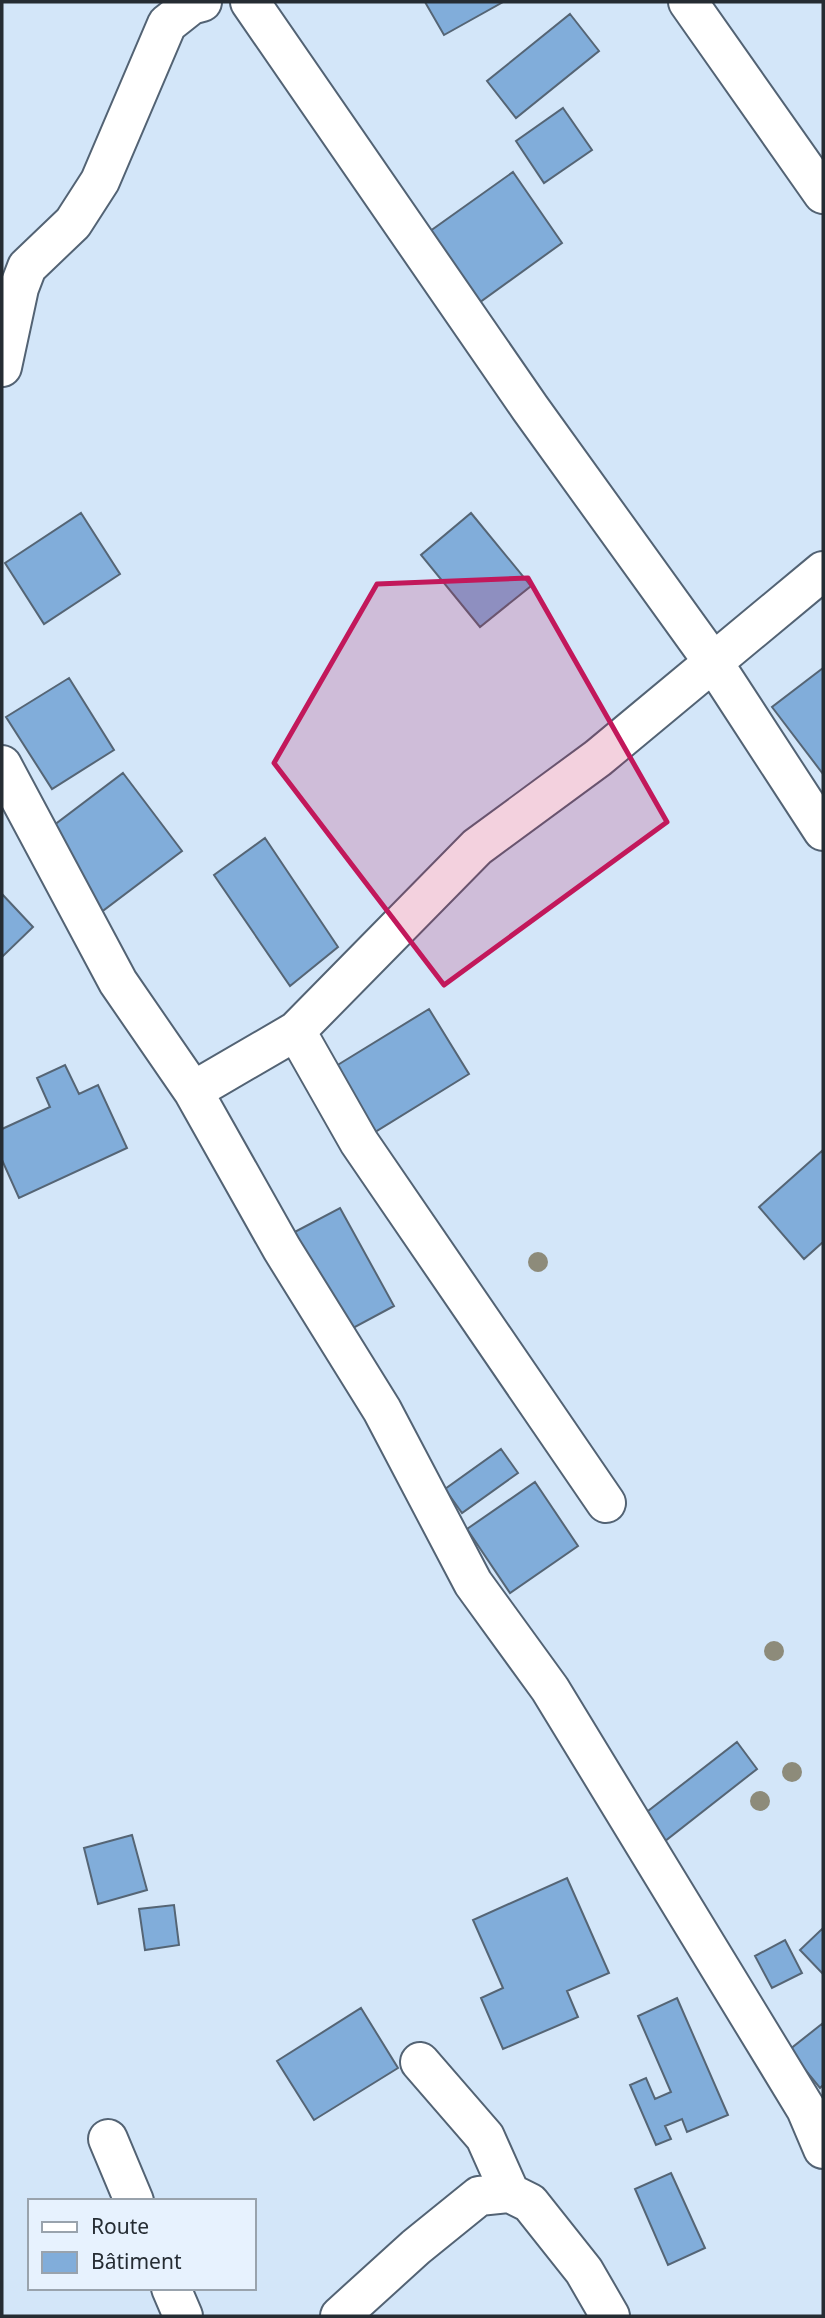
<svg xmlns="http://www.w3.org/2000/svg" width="825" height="2318" font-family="'Noto Sans',sans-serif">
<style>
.building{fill:#81adda;stroke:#556575;stroke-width:2}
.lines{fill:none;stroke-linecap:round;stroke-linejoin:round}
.street-casing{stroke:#536374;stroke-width:42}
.street{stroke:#fff;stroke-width:38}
.tree{fill:#8d8b7a}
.marked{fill:#c2185b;fill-opacity:0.2;stroke:#c2185b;stroke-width:5;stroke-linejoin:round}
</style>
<rect width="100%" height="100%" fill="#d3e6f9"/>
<path class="building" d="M425,2H503L444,35Z
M570,14L599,51L516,118L487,81Z
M563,108L592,150L544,183L516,141Z
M513,172L562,243L476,305L426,234Z
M81,513L120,574L44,624L5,563Z
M471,513L531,586L480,627L421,555Z
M823,668V774L772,707Z
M69,678L114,750L52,789L6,717Z
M123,773L182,851L100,913L41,835Z
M265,838L338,947L290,986L214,875Z
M2,894L33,927L2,957Z
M429,1009L469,1074L375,1132L336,1066Z
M65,1065L79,1094L98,1085L127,1148L19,1198L2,1160V1129L50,1107L37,1078Z
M823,1150V1242L804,1259L759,1207Z
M340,1208L394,1306L342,1334L289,1235Z
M501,1449L518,1473L462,1513L445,1489Z
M535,1482L578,1546L510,1593L467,1529Z
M737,1742L757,1769L660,1845L639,1818Z
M132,1835L147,1890L98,1904L84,1848Z
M567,1878L609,1973L567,1991L578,2017L503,2049L481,1998L503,1988L473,1920Z
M174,1905L179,1945L145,1950L139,1909Z
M823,1928V1974L800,1950Z
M785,1940L802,1973L772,1988L755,1956Z
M677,1998L728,2115L687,2132L682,2119L665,2126L671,2139L656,2145L630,2085L646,2078L655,2099L671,2092L638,2016Z
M361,2008L398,2068L314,2120L277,2061Z
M823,2023V2085L820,2088L789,2050Z
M671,2173L705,2248L668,2265L635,2189Z"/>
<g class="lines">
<defs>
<path id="street" d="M250,2L530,408L713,662L823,831
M688,2L823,194
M2,367L19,288L27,267L73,223L100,181L167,24L191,5L202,2
M2,765L118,982L193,1091L282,1249L382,1410L473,1583L550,1689L806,2109L823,2149
M296,1031L359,1142L606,1503
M193,1091L296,1031L477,847L598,758L823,571
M420,2062L485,2137L510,2193
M108,2139L134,2201
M171,2288L183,2316
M340,2316L416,2247L479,2196L510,2193L530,2203L584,2271L610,2316"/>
</defs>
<use href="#street" class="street-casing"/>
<use href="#street" class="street"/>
</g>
<g class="tree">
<circle cx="538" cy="1262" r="10"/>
<circle cx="774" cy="1651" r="10"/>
<circle cx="792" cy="1772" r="10"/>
<circle cx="760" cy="1801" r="10"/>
</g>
<path class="marked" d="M528,578L667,822L444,985L274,763L377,584Z"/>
<rect width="825" height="2318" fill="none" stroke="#252c33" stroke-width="7"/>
<rect x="28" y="2199" width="228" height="91" fill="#e7f2fe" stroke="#99a3ad" stroke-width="2"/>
<rect x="42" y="2222" width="35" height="10" fill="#ffffff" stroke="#99a3ad" stroke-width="2"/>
<text x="91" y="2234" font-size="21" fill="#252c33">Route</text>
<rect x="42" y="2252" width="35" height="21" fill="#81adda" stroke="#99a3ad" stroke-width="2"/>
<text x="91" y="2269" font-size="21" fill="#252c33">Bâtiment</text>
</svg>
